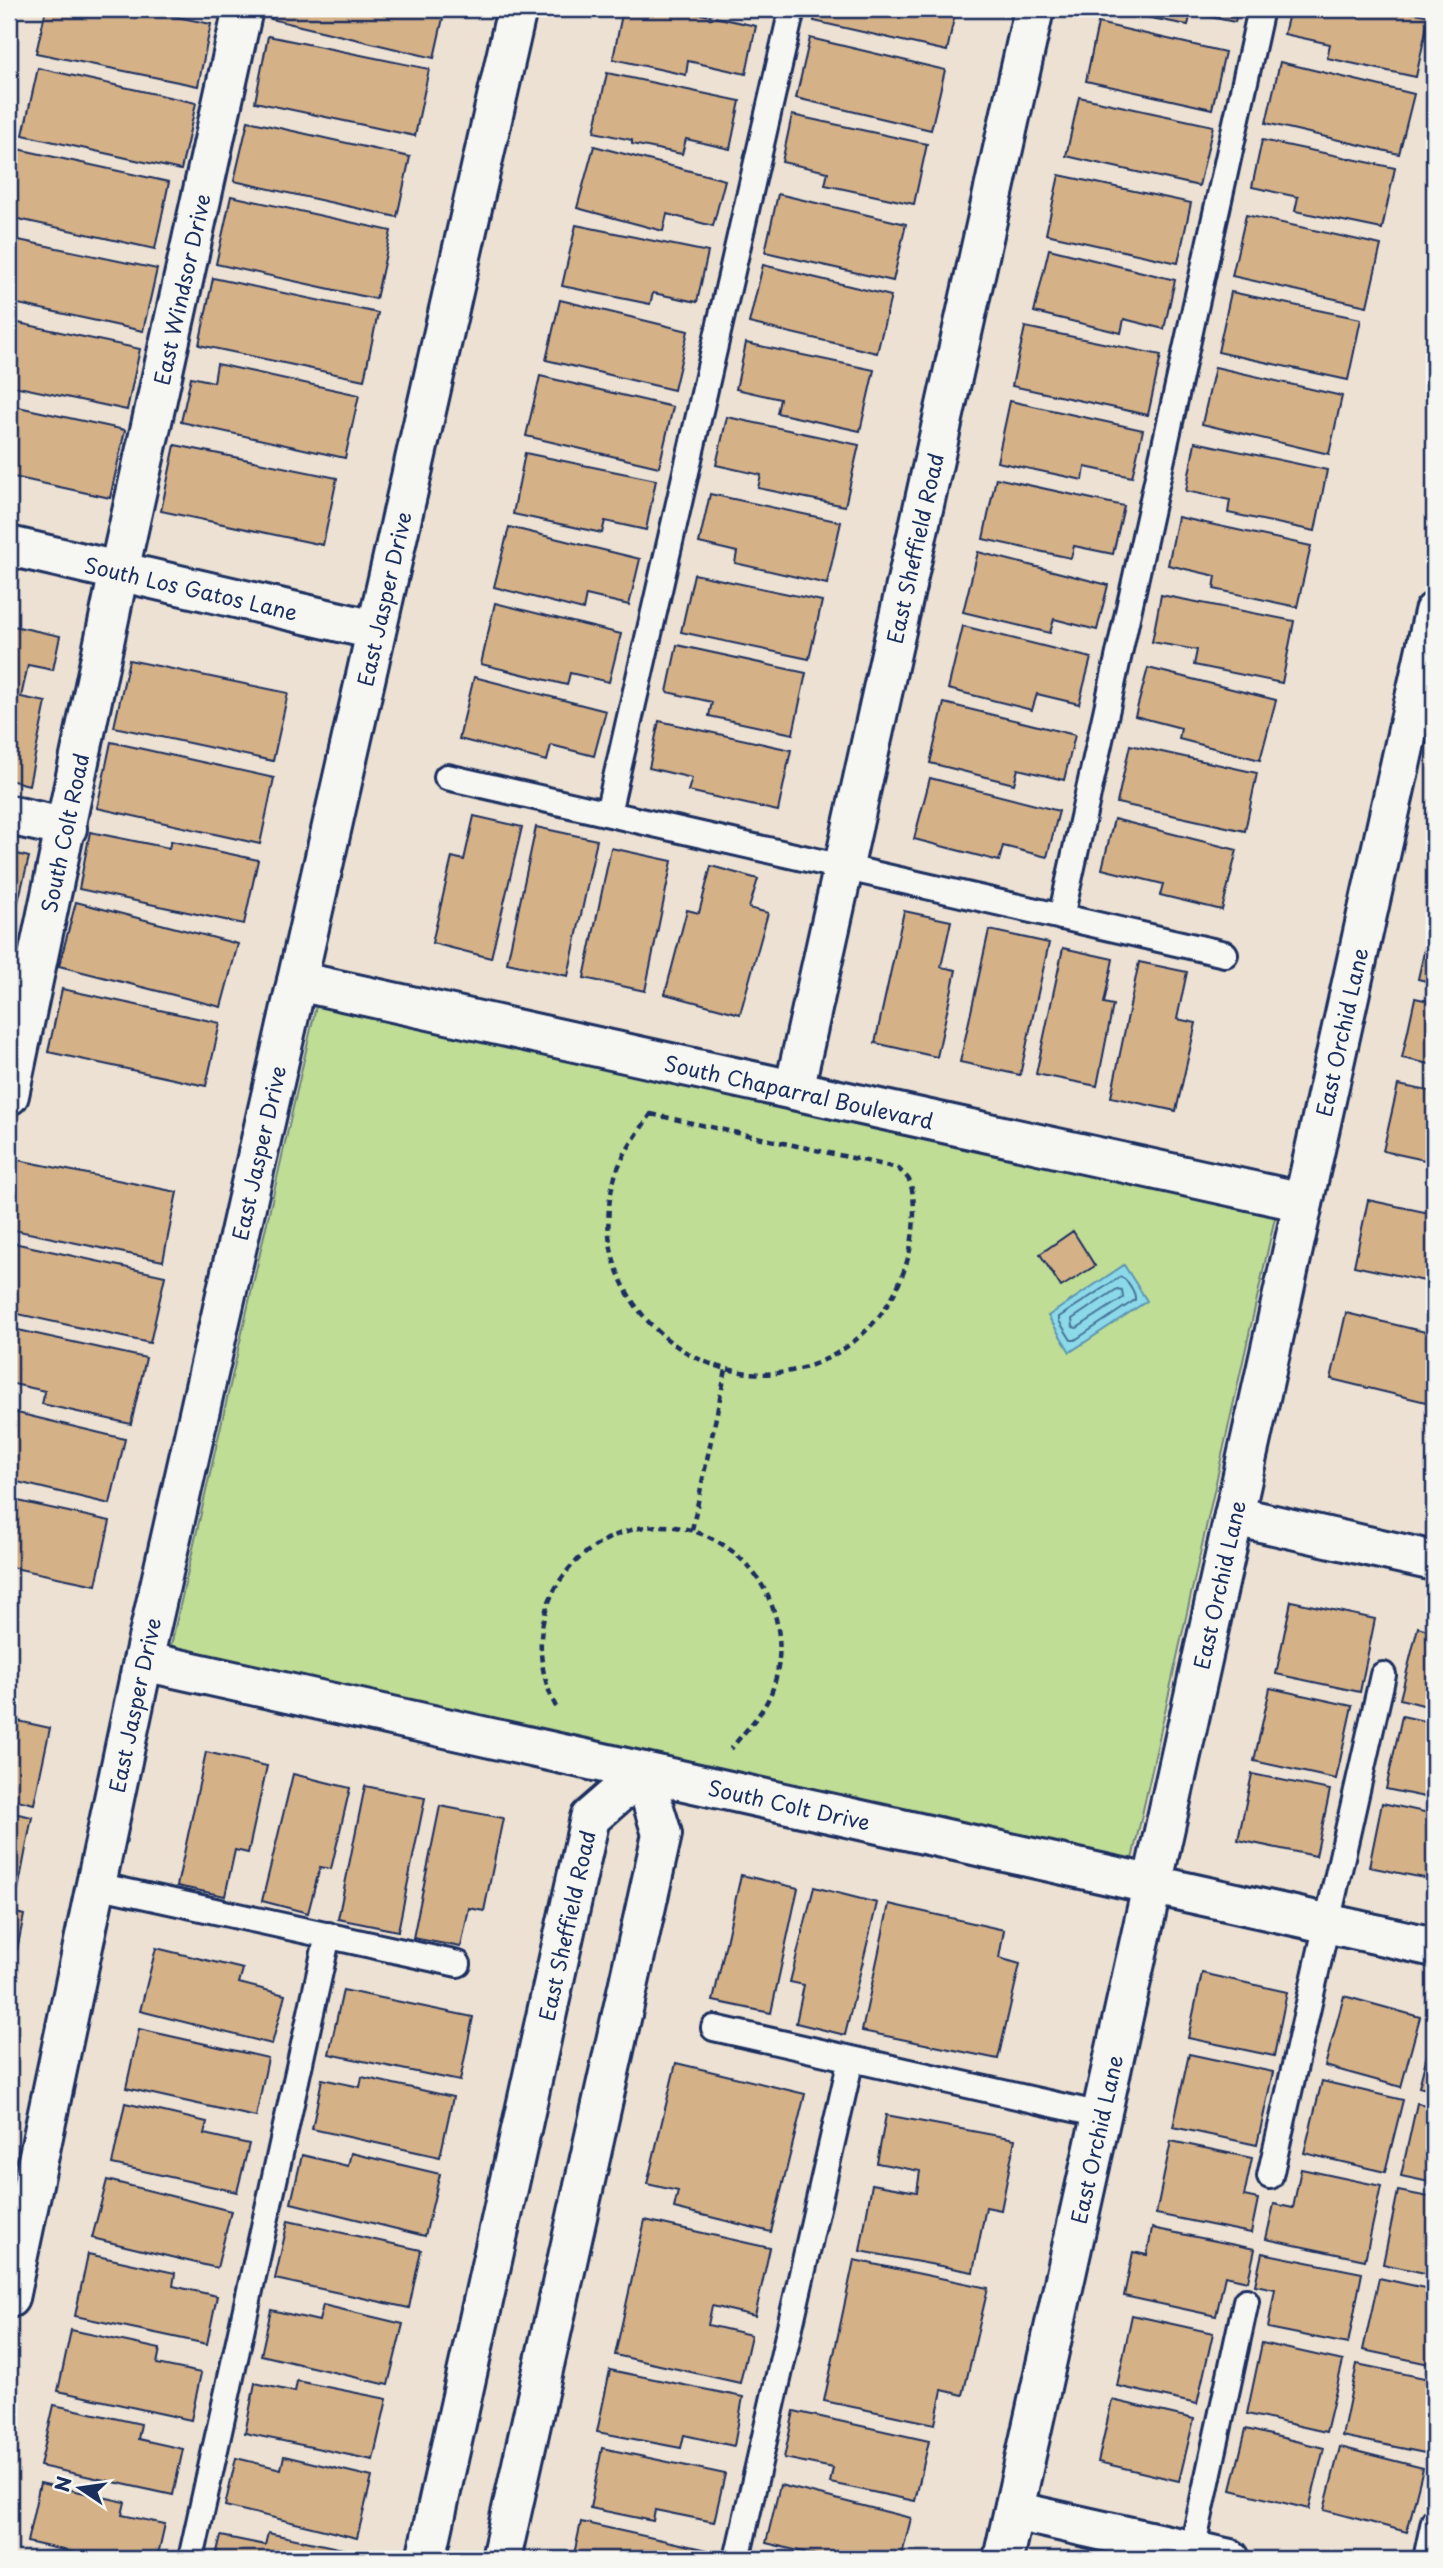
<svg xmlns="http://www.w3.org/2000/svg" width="1443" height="2568" font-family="'Playpen Sans',sans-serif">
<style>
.green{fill:#bfdd95;stroke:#6d867a;stroke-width:2}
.water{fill:#8bd9e9;stroke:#5e95b1;stroke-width:2}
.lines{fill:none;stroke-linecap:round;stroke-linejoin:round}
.shore{stroke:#487396;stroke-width:2}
.building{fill:#d5b187;stroke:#1b2f5e;stroke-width:2}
.lane-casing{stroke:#1b2f5e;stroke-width:30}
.street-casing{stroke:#1b2f5e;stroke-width:44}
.path{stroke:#1b2f5e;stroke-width:4.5;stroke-dasharray:7 5;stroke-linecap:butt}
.lane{stroke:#f6f6f2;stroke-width:24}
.street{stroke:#f6f6f2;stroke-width:38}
.labels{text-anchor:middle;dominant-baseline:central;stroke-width:5;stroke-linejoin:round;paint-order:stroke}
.street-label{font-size:21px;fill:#1b2f5e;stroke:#f6f6f2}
</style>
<rect width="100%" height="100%" fill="#ece1d2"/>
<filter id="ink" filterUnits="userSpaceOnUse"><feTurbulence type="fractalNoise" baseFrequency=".0143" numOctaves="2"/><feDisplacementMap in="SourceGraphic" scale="14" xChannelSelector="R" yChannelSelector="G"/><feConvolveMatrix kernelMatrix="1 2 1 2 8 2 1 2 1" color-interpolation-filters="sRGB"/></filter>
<g filter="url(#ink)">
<path class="green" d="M317,1002L1276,1213L1131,1864L170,1650Z"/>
<path class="water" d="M1124,1265L1147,1301L1070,1352L1048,1316Z"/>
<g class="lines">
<path class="shore" d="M1120,1277C1127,1278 1136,1293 1135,1300L1075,1340H1071L1059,1321V1317Z
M1117,1289L1122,1290L1123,1298L1077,1328L1073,1327L1072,1319Z"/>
</g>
<path class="building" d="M46,9H139L211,24L198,86L36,53Z
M274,9H445L434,58L271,19Z
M623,9H677L756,26L746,74L688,61L686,75L613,59Z
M816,9H956L947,51L814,21Z
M1104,9H1238L1235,22L1191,13L1188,25Z
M1290,9H1397L1429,16L1416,77L1327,58L1330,44L1284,34Z
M1098,23L1225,52L1212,109L1086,81Z
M268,36L429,69L415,136L255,102Z
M810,38L945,70L931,130L796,98Z
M1280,62L1414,94L1399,154L1266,123Z
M38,68L196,103L181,170L23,135Z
M607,73L740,101L730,149L686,139L682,154L632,144V140L594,132Z
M1079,97L1213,126L1199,186L1066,156Z
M792,115L927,144L914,204L825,185L828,172L782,162Z
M248,121L410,157L397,217L234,181Z
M1262,140L1395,168L1382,229L1295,211L1298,197L1252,187Z
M594,146L725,180L713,226L667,214L663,231L577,208Z
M13,148L169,182L155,249L9,217V170Z
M1059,175L1191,203L1178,263L1046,234Z
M778,194L906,224L893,281L765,252Z
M231,196L391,231L376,299L216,264Z
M1246,215L1381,245L1367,306L1232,276Z
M576,225L708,252L697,302L653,293L650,304L562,286Z
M9,238L157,269L143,331L9,302Z
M1049,249L1175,280L1164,329L1124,319L1121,333L1034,312Z
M763,265L891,296L877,353L749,323Z
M213,278L378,313L364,380L199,345Z
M1231,292L1361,319L1348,380L1218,352Z
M560,300L688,331L674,390L546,360Z
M9,321L140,349L127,410L9,385Z
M1025,327L1161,355L1148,415L1012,386Z
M746,343L874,370L860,431L777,413L780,399L736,389Z
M217,364L359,395L345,458L181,422L191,377L214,382Z
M1215,367L1342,396L1329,454L1202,424Z
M540,376L673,407L659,467L526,436Z
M1010,401L1143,430L1132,477L1085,467L1083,480L997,462Z
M9,405L125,430L110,498L9,476Z
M727,417L859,445L845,506L758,488L761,475L716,465Z
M1195,442L1327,470L1315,531L1228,513L1230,500L1186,491Z
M175,445L337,478L323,545L161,511Z
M525,453L656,480L646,530L605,521L602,533L513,514Z
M996,478L1124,506L1113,554L1074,546L1071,558L983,539Z
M710,494L841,522L827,584L735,563L737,552L699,543Z
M1178,517L1311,546L1297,607L1214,589L1216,576L1168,565Z
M509,527L640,559L629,605L586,595L583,610L494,587Z
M978,552L1108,585L1097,630L1054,619L1050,633L963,612Z
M694,574L822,601L809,659L681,632Z
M1161,595L1294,621L1282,683L1194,665L1197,650L1152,642Z
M495,603L621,634L609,682L570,673L567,685L481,664Z
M9,625L60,636L53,670L28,665L21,697L46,702L29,785L9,780Z
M963,626L1091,658L1079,704L1037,694L1032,710L948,689Z
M677,645L806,673L793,734L709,716L712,702L667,692Z
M129,660L288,693L273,761L114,727Z
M1148,668L1276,700L1260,760L1179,739L1181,728L1135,716Z
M474,677L606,711L594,756L551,745L547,761L459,739Z
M944,703L1075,735L1064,780L1018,769L1014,784L930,763Z
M659,721L791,750L778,811L688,791L692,778L649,768Z
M111,742L274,778L260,844L97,808Z
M1130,745L1257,773L1245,831L1117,803Z
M930,778L1059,811L1047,857L1003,846L999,861L914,839Z
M474,816L522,827L491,958L432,943L452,857L464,860Z
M1114,819L1237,850L1222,910L1160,895L1163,884L1102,869Z
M536,827L597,840L568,976L507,963Z
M90,832L169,848L171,841L258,860L244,924L79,889Z
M611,848L672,861L645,991L584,978Z
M9,852L29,857L9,939Z
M711,866L758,879L749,908L768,913L740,1014L665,994L687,910L699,913Z
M76,902L238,944L221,1007L59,966Z
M904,911L951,921L941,967L956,970L937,1057L875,1043Z
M1433,912H1434V983L1418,979Z
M989,930L1049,943L1020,1075L960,1062Z
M1063,948L1113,959L1104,1003L1113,1005L1097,1086L1036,1074Z
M1139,962L1187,972L1177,1019L1196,1023L1176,1111L1111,1097Z
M62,989L220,1023L206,1086L48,1052Z
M1415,998L1434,1002V1065L1402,1058Z
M1398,1085L1434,1092V1162L1383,1151Z
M18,1160L177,1192L163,1261L9,1229V1206Z
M1368,1200L1434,1214V1283L1354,1266Z
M1073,1231L1095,1266L1061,1287L1040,1254Z
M9,1242L165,1276L150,1343L9,1312Z
M1346,1313L1434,1334V1404L1331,1379Z
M9,1328L146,1358L131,1424L42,1404L45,1391L9,1383Z
M9,1411L125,1439L110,1504L9,1480Z
M9,1499L110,1521L96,1585L9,1567Z
M1291,1601L1375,1619L1360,1692L1276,1674Z
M1418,1627L1434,1632V1708L1400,1699Z
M1270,1688L1352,1706L1336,1779L1254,1761Z
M1402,1716L1434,1723V1799L1386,1789Z
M9,1719L50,1728L34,1804L9,1798Z
M206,1752L267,1766L248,1853L235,1850L225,1896L177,1886Z
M293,1774L350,1788L331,1869L320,1867L308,1913L262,1901Z
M1252,1774L1330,1790L1316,1856L1238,1840Z
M365,1786L425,1798L398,1931L338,1919Z
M1382,1803L1434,1814V1880L1369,1867Z
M440,1806L503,1818L484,1911L469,1908L461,1947L413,1938Z
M9,1812L32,1817L18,1890L9,1888Z
M741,1875L798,1888L771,2013L713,2001Z
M814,1887L877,1903L845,2035L796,2023L804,1985L790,1982Z
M889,1904L1004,1930L999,1958L1020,1964L998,2059L862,2031Z
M9,1911L24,1915L17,1950L9,1948Z
M156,1948L243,1969L239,1983L285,1995L272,2044L140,2011Z
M1202,1973L1287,1992L1274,2056L1188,2038Z
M343,1990L473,2017L460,2081L329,2054Z
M1344,1996L1420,2017L1401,2087L1325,2066Z
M1434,2027V2091L1419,2087Z
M139,2029L268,2058L256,2117L126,2088Z
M1189,2054L1273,2072L1257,2145L1173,2127Z
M676,2063L805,2094L771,2232L674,2208L678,2191L647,2184Z
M362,2077L453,2097L440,2157L312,2129L322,2079L360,2087Z
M1322,2081L1403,2100L1385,2172L1304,2153Z
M125,2103L207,2122L204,2134L249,2144L237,2192L112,2164Z
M1417,2103L1434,2107V2183L1401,2176Z
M886,2115L1015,2139L1001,2210L986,2207L973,2272L860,2251L872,2184L917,2192L920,2171L877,2163Z
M1171,2141L1252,2158L1244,2196L1258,2199L1251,2233L1156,2214Z
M351,2153L440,2174L425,2236L291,2203L302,2155L348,2166Z
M1301,2169L1381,2186L1365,2260L1266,2239L1274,2204L1293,2208Z
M107,2180L231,2211L217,2268L92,2238Z
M1398,2191L1434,2198V2275L1383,2264Z
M645,2220L770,2248L755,2316L712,2306L708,2325L751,2335L740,2383L615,2355Z
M288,2221L421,2250L409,2308L275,2279Z
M1152,2228L1255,2249L1248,2281L1225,2276L1216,2316L1124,2296L1133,2252L1147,2255Z
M1262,2253L1362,2273L1348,2344L1268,2328L1275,2289L1255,2285Z
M88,2254L175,2273L173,2286L217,2296L207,2344L75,2316Z
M854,2260L988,2288L963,2395L942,2390L935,2424L824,2401Z
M1379,2278L1434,2290V2365L1363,2350Z
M323,2305L403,2324L388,2385L261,2355L271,2310L319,2321Z
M1132,2315L1213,2333L1197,2404L1117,2386Z
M71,2330L160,2349L157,2364L201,2373L191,2420L58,2391Z
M1262,2343L1343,2361L1326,2432L1247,2414Z
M1357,2364L1434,2380V2408L1425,2453L1342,2436Z
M610,2370L743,2397L734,2446L684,2435L681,2448L597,2432Z
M297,2381L387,2399L373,2460L245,2433L255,2383L295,2392Z
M1112,2400L1194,2419L1179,2481L1098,2462Z
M54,2405L141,2424L138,2439L183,2449L173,2495L40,2466Z
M794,2411L929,2441L915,2501L830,2483L833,2468L784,2458Z
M1246,2429L1324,2448L1309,2509L1231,2490Z
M1340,2447L1423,2468L1407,2532L1324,2510Z
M602,2448L725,2474L714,2522L655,2510L653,2521L590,2508Z
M284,2456L372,2477L357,2538L225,2506L236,2458L281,2469Z
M40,2483L125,2502L122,2515L165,2524L157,2559H103L27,2542Z
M780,2485L911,2518L901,2559H832L766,2543Z
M581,2522L707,2550L705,2559H573Z
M268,2533L352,2551L350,2559H215L221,2536L265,2545Z"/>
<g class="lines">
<defs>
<path id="lane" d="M447,777L1225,954
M608,813L792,9
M1061,917L1261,9
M96,1885L458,1964
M714,2028L1101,2115
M1270,2176L1383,1675
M1192,2551L1246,2301
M191,2559L328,1935
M737,2559L851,2059
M1426,2559L1434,2521"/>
<g id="street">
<path id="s1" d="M9,546L375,630"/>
<path d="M9,815L67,828"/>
<path id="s2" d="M297,981L1303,1202"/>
<path id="s3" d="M794,1090L1034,9"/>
<path id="s4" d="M9,1095L119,571L243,9"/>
<path d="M1234,1516L1434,1561"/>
<path id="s5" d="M143,1661L1434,1947"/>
<path id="s6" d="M9,2298L143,1661L517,9"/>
<path d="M1014,2511L1230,2559"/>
<path id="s7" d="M426,2559L590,1818L643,1772L662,1834L501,2559"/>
<path id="s8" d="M1003,2559L1434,612"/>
</g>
</defs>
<use href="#lane" class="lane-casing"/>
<use href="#street" class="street-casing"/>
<path class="path" d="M651,1114L898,1168C901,1172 907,1176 909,1180C917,1198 914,1235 909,1254C901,1287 884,1316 858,1338C742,1436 570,1316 616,1173C624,1151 638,1133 651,1114Z
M692,1530L726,1370
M556,1707C541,1677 536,1643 546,1610C555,1582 573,1560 597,1545C695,1484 808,1581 773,1688C765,1712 746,1729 731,1749"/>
<use href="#lane" class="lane"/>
<use href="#street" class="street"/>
</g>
</g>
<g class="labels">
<g class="street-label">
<text stroke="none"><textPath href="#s4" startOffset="824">East Windsor Drive</textPath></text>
<text stroke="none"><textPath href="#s3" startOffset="555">East Sheffield Road</textPath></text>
<text stroke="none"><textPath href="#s1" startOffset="187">South Los Gatos Lane</textPath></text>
<text stroke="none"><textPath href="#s6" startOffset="1740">East Jasper Drive</textPath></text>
<text stroke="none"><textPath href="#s4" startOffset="268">South Colt Road</textPath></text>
<text stroke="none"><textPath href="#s8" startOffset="1564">East Orchid Lane</textPath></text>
<text stroke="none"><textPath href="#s2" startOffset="514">South Chaparral Boulevard</textPath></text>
<text stroke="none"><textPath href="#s6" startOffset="1172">East Jasper Drive</textPath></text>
<text stroke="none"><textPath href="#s8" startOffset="998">East Orchid Lane</textPath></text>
<text stroke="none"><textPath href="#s6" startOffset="606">East Jasper Drive</textPath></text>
<text stroke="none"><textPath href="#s5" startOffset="662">South Colt Drive</textPath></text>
<text stroke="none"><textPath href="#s7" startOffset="649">East Sheffield Road</textPath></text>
<text stroke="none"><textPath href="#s8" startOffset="430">East Orchid Lane</textPath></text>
</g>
</g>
<rect width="1443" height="2568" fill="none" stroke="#f6f6f2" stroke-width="35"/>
<rect x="18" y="18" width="1408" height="2533" fill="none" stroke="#1b2f5e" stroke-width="2.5" filter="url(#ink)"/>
<g transform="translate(80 2488) rotate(283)" stroke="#f6f6f2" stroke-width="5" paint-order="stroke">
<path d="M0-5L12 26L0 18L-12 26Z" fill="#1b2f5e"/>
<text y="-10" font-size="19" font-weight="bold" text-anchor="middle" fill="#1b2f5e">N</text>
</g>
</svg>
